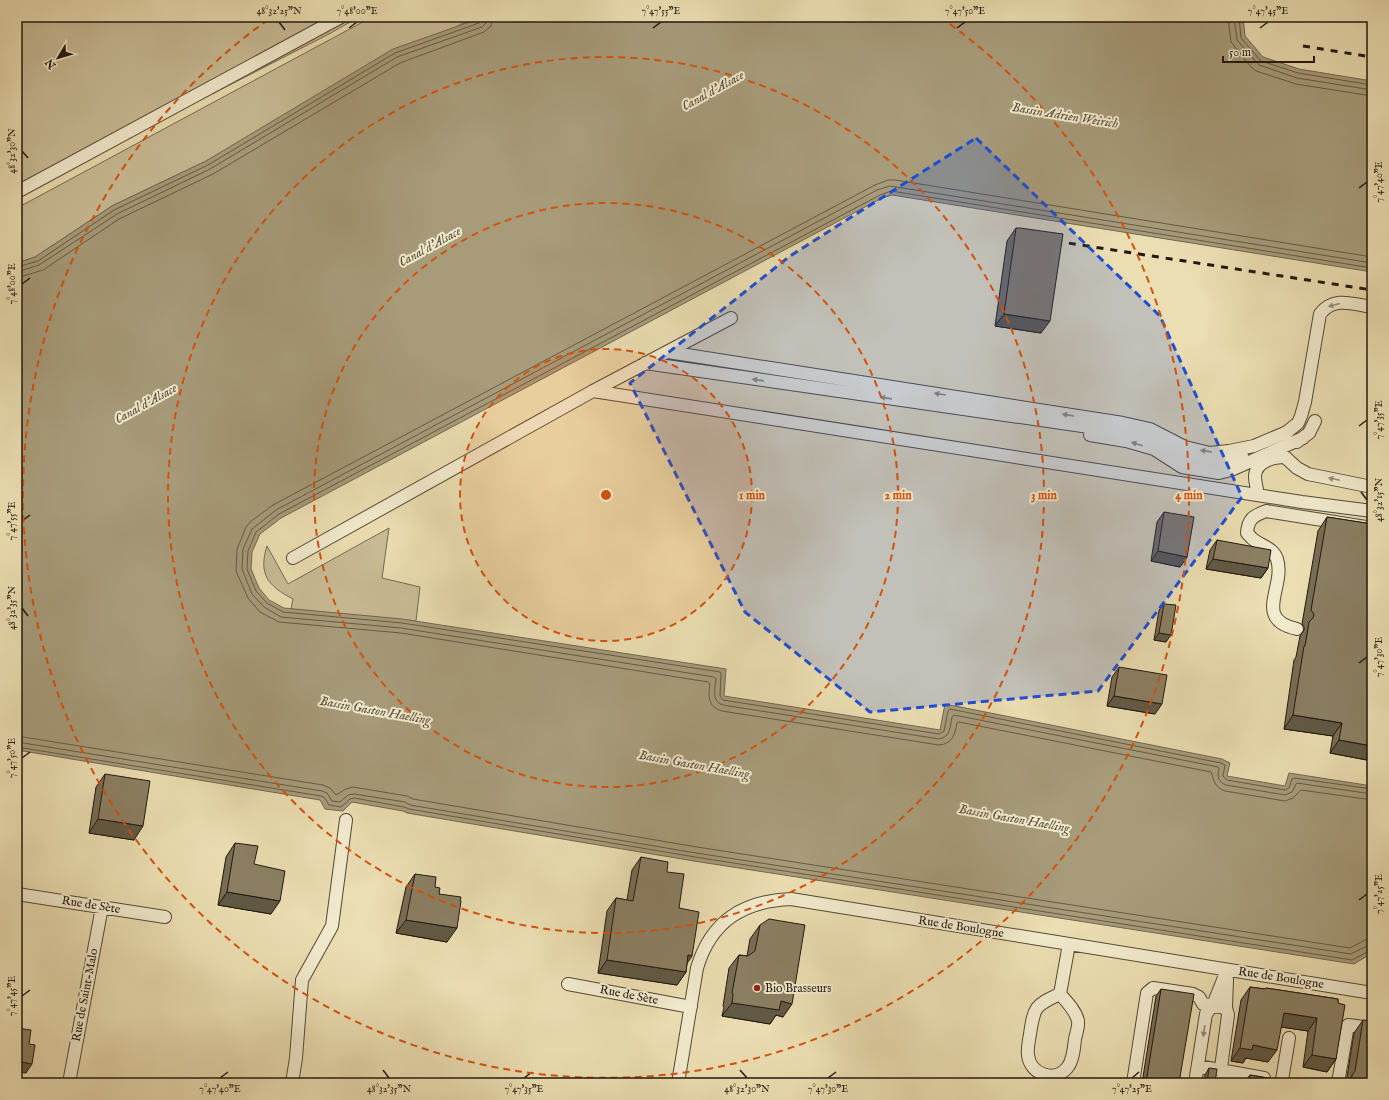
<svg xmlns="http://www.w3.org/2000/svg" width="1389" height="1100" font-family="'IM FELL English',serif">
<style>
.green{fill:#c9bc96;stroke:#766a52}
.water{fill:#a79b7a;stroke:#72674f}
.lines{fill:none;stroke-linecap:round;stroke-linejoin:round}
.shore{stroke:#645a44;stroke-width:1}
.minor-casing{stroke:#544a37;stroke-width:14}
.minor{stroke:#f2eacd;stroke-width:12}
.rail{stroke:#22180e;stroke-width:3;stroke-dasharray:7 7;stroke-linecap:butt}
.wall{fill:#786d55;stroke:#22180e}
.shaded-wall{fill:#615945;stroke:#22180e}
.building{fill:#8b7f63;stroke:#22180e}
.oneway{fill:#948c77}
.marked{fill:#1d4ed8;fill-opacity:0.2;stroke:#1d4ed8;stroke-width:3;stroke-dasharray:8 5;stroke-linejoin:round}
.ticks{fill:none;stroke:#22180e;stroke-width:1.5}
.ring{fill:none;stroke:#d4520c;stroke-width:2;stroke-dasharray:7 5}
.poi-dot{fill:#8f2418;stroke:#f2eacd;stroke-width:1.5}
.labels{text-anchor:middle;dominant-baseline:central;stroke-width:4;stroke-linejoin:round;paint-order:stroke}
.street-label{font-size:12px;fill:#22180e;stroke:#f2eacd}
.poi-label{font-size:12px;fill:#22180e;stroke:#f2eacd;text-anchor:start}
.water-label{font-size:13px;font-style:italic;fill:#574c39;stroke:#f2eacd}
.centre{fill:#d4520c;stroke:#f2eacd;stroke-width:2}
.ring-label{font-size:12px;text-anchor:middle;font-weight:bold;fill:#d4520c;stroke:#f2eacd;stroke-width:4;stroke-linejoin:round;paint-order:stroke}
.neatline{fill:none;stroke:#22180e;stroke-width:1.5}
.ticks-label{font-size:10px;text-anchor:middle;fill:#22180e}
</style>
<rect width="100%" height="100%" fill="#ebdeb2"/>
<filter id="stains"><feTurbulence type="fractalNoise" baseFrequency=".005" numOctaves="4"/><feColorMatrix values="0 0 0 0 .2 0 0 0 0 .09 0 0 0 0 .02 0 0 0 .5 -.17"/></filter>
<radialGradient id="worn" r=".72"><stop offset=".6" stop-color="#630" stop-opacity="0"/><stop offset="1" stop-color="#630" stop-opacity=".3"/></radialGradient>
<path class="green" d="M17,17H359L329,34L17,194Z
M372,17H480L478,19L461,24L206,161L112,206L35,257L17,263V208Z
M389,528L382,578L420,587L416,621L291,609L293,599C268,586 258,574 267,546L288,584Z"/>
<path class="water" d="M480,17H1243L1245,36L1263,57L1299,69L1372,81V272L892,195L882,198L281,518L260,534L252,552L251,569L259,588L269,600L284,608L402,619L726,669L724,696L940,730L945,704L1222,759L1230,763L1227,776L1285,786L1289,773L1372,786V953L1354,964L694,861L407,813L403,811L352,802L343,811L325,809L320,800L17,750V263L35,257L112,206L206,161L393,49L478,19Z"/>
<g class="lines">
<path class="shore" d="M1228,17L1231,42L1251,67L1256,71L1296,84L1372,96
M1234,17L1237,40L1259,65L1297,78L1372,90
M1239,17L1241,38L1261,61L1298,73L1372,85
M1372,257L895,180H888L875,185L273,505L250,522L246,527L237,549L236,571L248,598L260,612L279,622L401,633L708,682L710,684C708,696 708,707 722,711L939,745C952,744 955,735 957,723L959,722L1211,772C1214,780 1214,787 1225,791L1285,801L1293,798L1301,790L1372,800
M1372,263L890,186L877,190L276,510L252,529L243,549L242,569L252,594L264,607L281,617L401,628L714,677L716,679C715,689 711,701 723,705L939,739C951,737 950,726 952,717L954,715L1218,767L1219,769C1217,776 1218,782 1226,785L1285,795L1292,792L1296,784L1297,783L1372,794
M17,267L38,261L114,210L208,165L395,53L479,23L482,20V17
M1372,268L891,191L880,195L279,514L256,532L248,551L247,569L256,591L267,603L283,612L402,623L720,672L721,674L720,696L723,700L939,734L944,731L948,711L950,709L1221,763L1225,765L1223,776L1227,780L1285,790L1289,788L1292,779L1294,778L1372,789
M17,272L39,265L117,214L210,169L397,57L482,27L486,23L487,17
M17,278L43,270L119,219L213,174L400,63L484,32L491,26L493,17
M17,736L323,785L330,788L336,795L346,789L353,787L407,796L413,799L697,847L1350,948L1365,940L1372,939
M17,742L322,791L327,793L332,801L340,802L348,795L354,794L405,802L410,805L696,853L1351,954L1367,946L1372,945
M17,747L321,796L324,797L329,805L341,807L350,799L354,798L404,807L409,809L695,857L1352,960L1369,951L1372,950"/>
<defs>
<path id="minor" d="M17,192L341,17
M668,352L1123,423L1150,429L1185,447L1210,453L1229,451L1254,446L1287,432L1298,423L1301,416L1305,402L1320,314C1334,296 1352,304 1372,307
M645,363L1137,434C1147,437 1156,440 1165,446C1170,450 1175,455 1181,457C1200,466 1222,461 1242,456
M593,391L731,318
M1090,435L1126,441L1154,449L1182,467L1219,473L1231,470L1303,438
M1297,442L1309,433L1315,421
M1258,495C1257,489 1255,482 1255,476C1256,461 1274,457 1285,457L1297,468L1308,474L1372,487
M293,558L593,391L1302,502L1372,511
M1297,629C1252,619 1286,587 1277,559C1273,548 1262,546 1254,540C1251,538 1249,535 1247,533C1248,519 1253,516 1266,511L1372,528
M17,894L165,917
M568,984L691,1007
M1060,994C1066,1001 1076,1011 1078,1021C1079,1026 1076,1034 1075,1039C1074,1049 1073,1061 1067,1068C1054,1083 1030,1074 1028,1055C1027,1049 1029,1041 1030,1034C1034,1007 1035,1005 1060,994Z
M1060,994L1069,944
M1198,1066L1264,1078
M1282,1080L1289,1038
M69,1083L102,907
M292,1083L296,1058L302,980L332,926L346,820
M678,1083L697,968C711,921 743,901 791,899L1372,993
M1133,1083L1147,993L1153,988L1193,994L1199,997L1203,1004L1226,1008
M1195,1083L1206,1014L1213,1005L1227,970
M1219,1083L1228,1015L1226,1008L1227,979
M1338,1083L1348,1025L1372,1028"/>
</defs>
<use href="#minor" class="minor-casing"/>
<use href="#minor" class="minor"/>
<path class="rail" d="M1303,46L1372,57
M1055,241L1372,290"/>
</g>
<path class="wall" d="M1016,228L1041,333L995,326L1007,241Z
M1164,512L1187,557L1180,567L1151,561L1157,522Z
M1327,517L1372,524V761L1330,753L1333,736L1284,729L1294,660L1296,657L1300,636L1304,630V627L1302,624L1318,531Z
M1217,540L1268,568L1261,578L1206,569L1210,550Z
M1164,604L1166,642L1154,640L1159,610Z
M1119,667L1155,714L1107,706L1112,677Z
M105,774L134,840L89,833L96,787Z
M235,843L271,914L218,905L226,857Z
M641,857L667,872L679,908L687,963L686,972L677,985L598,973L607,911L616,898L627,900L632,870Z
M415,874L435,887L439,894L447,942L396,933L406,887Z
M760,925L783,1017L776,1015L770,1024L722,1016L724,1007L723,1006L729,968L739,955L747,956L750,939Z
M1250,987L1265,989L1266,988L1338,999L1336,1059L1327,1072L1303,1067L1308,1031L1281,1027L1268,1062L1246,1058L1243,1063L1231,1061L1241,1000Z
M1161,989L1179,1083H1142L1156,996Z
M1363,1020L1372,1083H1346L1354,1033Z
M1209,1068L1215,1083H1203L1205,1075Z
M1250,1075L1298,1083H1244Z"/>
<path class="shaded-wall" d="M1004,314L1050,321L1041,333L995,326Z
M1158,551L1187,557L1180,567L1151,561Z
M1213,559L1268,568L1261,578L1206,569Z
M1159,633L1171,635L1166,642L1154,640Z
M1114,696L1162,704L1155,714L1107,706Z
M1293,715L1342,723L1333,736L1284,729Z
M1339,740L1372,746V761L1330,753Z
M98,819L143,826L134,840L89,833Z
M227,892L280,901L271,914L218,905Z
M406,920L457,928L447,942L396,933Z
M688,955L692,956L684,968Z
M607,960L686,972L677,985L598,973Z
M781,1001L792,1004L783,1017L776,1015L770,1024L722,1016L732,1003Z
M1284,1013L1317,1018L1308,1031L1275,1026Z
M1253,1045L1277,1050L1268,1062L1246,1058L1243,1063L1231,1061L1240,1048Z
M1312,1055L1336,1059L1327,1072L1303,1067Z
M17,1061L32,1064L26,1073L17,1072Z"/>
<path class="building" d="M1016,228H1020L1063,234L1050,321L1004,314Z
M1164,512L1194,517L1187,557L1158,551Z
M1327,517L1372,524V746L1339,740L1342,723L1293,715L1304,646H1305L1309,622L1313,618L1314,614L1311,610Z
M1217,540L1271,550L1268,568L1213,559Z
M1164,604L1176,605L1171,635L1159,633Z
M1119,667L1167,675L1162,704L1114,696Z
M105,774L150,781L143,826L98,819Z
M235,843L258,846L254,864L285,871L280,901L227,892Z
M641,857L668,862L667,872L684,874L679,908L699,912L692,956L688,955L686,972L607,960L616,898L633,901Z
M415,874L436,877L435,887L440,888L439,894L461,897L460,901H461L457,928L406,920Z
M769,919L805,925L792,1004L781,1001L779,1010L732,1003L733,994L732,993L739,955L748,956L755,951L760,925Z
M1250,987L1265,989L1266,988L1338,999V1003L1345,1005L1336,1059L1312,1055L1317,1018L1284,1013L1277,1050L1253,1045L1252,1050L1240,1048Z
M1161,989L1194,994L1179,1083H1146Z
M1363,1020L1372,1021V1083H1351L1352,1075L1355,1071Z
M17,1028L31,1030L29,1044L35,1045L32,1064L17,1061Z
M1209,1068L1217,1069L1215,1083H1207Z
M1250,1075L1298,1083H1248Z"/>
<defs><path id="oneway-solid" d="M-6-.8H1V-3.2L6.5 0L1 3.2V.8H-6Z"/></defs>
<g class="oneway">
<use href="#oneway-solid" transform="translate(1334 305) rotate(165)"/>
<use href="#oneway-solid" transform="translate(758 380) rotate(-172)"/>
<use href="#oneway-solid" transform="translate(940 394) rotate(-171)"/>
<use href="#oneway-solid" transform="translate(886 398) rotate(-172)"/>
<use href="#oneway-solid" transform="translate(1068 415) rotate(-171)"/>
<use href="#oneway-solid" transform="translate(1137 444) rotate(-163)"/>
<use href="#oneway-solid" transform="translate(1206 451) rotate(-171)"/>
<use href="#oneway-solid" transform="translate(1334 479) rotate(-168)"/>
<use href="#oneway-solid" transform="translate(1204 1031) rotate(99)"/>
</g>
<path class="marked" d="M976,138L1160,316L1242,497L1098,691L870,712L745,612L630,383L790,256Z"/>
<path class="ticks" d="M279,22L285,30M349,28L357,22M653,28L661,22M957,28L965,22M1260,28L1268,22M22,151L28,158M1359,188L1367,182M22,284L30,278M1359,426L1367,420M1361,492L1367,500M22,521L30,515M22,608L28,616M1359,663L1367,657M22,758L30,752M1359,900L1367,894M22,996L30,990M383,1070L389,1078M740,1070L747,1078M220,1078L228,1072M524,1078L532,1072M828,1078L836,1072M1132,1078L1139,1072"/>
<circle cx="606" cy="495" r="146" fill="#d4520c" fill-opacity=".12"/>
<g class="ring">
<circle cx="606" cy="495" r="146"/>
<circle cx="606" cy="495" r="292"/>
<circle cx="606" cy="495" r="438"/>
<path d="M940 17A583 583 0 1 1 272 17"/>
</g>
<circle class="poi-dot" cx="757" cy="988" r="4"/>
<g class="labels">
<g class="street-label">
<text transform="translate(91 905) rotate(9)">Rue de Sète</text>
<text transform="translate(961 927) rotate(9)">Rue de Boulogne</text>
<text transform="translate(1281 978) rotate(9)">Rue de Boulogne</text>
<text transform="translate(85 995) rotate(-79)">Rue de Saint-Malo</text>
<text transform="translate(629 995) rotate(11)">Rue de Sète</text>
</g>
<g class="poi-label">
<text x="765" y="988">Bio Brasseurs</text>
</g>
<g class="water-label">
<text transform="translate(713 91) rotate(-29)">Canal d'Alsace</text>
<text transform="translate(1065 116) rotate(9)">Bassin Adrien Weirich</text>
<text transform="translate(430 247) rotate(-29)">Canal d'Alsace</text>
<text transform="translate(146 404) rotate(-29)">Canal d'Alsace</text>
<text transform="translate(375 711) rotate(10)">Bassin Gaston Haelling</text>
<text transform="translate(694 765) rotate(10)">Bassin Gaston Haelling</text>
<text transform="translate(1014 819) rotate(10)">Bassin Gaston Haelling</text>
</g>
</g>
<circle cx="606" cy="495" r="6" class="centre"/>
<g class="ring-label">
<text x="752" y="499">1 min</text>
<text x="898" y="499">2 min</text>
<text x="1044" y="499">3 min</text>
<text x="1189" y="499">4 min</text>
</g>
<rect width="1389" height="1100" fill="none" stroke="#ebdeb2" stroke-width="44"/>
<g transform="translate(58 58) rotate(232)" stroke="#f2eacd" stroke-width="3" paint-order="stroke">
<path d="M0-3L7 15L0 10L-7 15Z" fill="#22180e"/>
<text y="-6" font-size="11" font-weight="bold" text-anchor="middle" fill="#22180e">N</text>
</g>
<path d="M1223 56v6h91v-6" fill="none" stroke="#22180e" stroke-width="2"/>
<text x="1229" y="56" font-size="12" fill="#22180e" stroke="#f2eacd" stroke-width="3" paint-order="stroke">50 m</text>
<rect x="22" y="22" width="1345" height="1056" class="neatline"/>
<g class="ticks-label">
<text x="279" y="14">48°32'25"N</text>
<text x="357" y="14">7°48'00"E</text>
<text x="661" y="14">7°47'55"E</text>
<text x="965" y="14">7°47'50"E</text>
<text x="1268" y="14">7°47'45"E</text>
<text transform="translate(11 151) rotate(-90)" y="4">48°32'30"N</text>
<text transform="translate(1378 182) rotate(-90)" y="4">7°47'40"E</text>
<text transform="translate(11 284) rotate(-90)" y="4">7°48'00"E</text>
<text transform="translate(1378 420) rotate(-90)" y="4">7°47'35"E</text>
<text transform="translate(1378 500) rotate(-90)" y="4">48°32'15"N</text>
<text transform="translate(11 521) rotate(-90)" y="4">7°47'55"E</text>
<text transform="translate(11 608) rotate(-90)" y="4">48°32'35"N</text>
<text transform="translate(1378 657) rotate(-90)" y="4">7°47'30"E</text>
<text transform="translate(11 758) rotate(-90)" y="4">7°47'50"E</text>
<text transform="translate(1378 894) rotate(-90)" y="4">7°47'25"E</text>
<text transform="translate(11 996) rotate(-90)" y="4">7°47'45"E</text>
<text x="220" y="1092">7°47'40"E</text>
<text x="389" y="1092">48°32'35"N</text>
<text x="524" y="1092">7°47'35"E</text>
<text x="747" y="1092">48°32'30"N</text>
<text x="828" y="1092">7°47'30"E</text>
<text x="1132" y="1092">7°47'25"E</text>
</g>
<rect width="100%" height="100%" filter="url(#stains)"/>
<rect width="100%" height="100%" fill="url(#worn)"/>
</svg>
